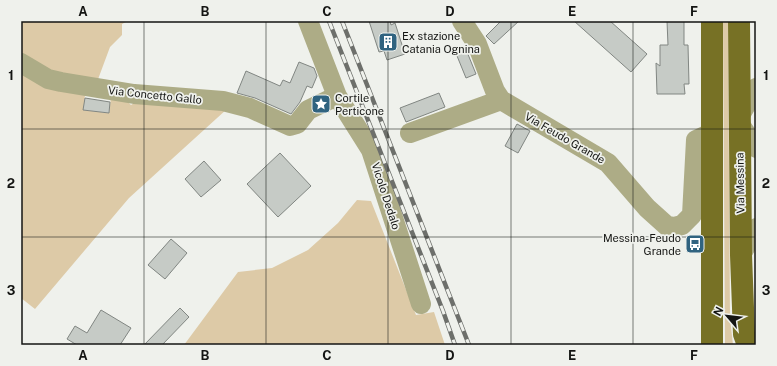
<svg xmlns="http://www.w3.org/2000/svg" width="777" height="366" font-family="'Public Sans',sans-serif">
<rect width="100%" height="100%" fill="#eff1ec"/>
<path fill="#ddcaa7" d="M 21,21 L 128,21 L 122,24 L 122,35 L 110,47 L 97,82 L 62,78 L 21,57 Z
M 723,21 L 728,21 L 730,318 L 733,345 L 725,345 Z
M 21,70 L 85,94 L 84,110 L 109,113 L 111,97 L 124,98 L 131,105 L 139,100 L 227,109 L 129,198 L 35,309 L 21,298 Z
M 357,200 L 371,201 L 416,315 L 434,312 L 445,345 L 184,345 L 238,272 L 272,268 L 308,250 L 338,223 Z"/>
<path fill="#c6cbc6" stroke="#818682" d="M 369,21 L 390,21 L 391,25 L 395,23 L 405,54 L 387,60 L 384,51 L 379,52 Z
M 501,21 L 519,21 L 494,44 L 486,36 Z
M 574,21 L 610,21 L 647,54 L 631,72 Z
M 667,21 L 684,21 L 684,45 L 688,45 L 689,84 L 684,84 L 685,94 L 657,94 L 656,63 L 660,66 L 660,45 L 668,45 Z
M 465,47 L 476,74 L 466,78 L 455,51 Z
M 299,62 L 314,68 L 317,76 L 312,88 L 307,86 L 300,102 L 291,114 L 255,98 L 237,93 L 246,71 L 280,86 L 283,80 L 290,83 Z
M 439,93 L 445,107 L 406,122 L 400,108 Z
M 85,98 L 110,102 L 109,113 L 83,110 Z
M 517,124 L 530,131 L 518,153 L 505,146 Z
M 280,153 L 311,186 L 278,217 L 247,184 Z
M 204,161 L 221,180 L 201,197 L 185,179 Z
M 171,239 L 187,253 L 165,279 L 148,265 Z
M 180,308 L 189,317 L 162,345 L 144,345 Z
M 101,310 L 131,328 L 120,345 L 77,345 L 67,339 L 75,326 L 87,333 Z"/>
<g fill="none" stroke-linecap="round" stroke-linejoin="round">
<path stroke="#adac86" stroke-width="20" d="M 308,21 L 337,96 L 371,150 L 421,304
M 462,21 L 477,44 L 495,91 L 501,100 L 608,163 L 647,208 L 667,226 L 674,227 L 682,225 L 692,215 L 696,140 L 711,133
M 21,63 L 48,79 L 61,82 L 134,94 L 223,101 L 250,108 L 290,126 L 297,124 L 308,110 L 337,96
M 739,117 L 756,88
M 739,123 L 756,148
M 410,133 L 501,100
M 741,255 L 756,228"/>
<path stroke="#777125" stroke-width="22" d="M 739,21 L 741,255 L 744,334 L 748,345
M 712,345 L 712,21"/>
<defs>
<path id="rail" d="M 329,21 L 443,311 L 455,345
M 342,21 L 469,345"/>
</defs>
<use href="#rail" stroke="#6d6f6b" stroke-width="4.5"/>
<use href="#rail" stroke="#eff1ec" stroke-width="3" stroke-dasharray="9" stroke-linecap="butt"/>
</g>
<path fill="none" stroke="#141513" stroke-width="1" stroke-opacity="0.55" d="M 144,21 L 144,345M 266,21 L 266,345M 388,21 L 388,345M 511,21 L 511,345M 633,21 L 633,345M 21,129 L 756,129M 21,237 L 756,237"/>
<defs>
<symbol id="building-square" viewBox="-11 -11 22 22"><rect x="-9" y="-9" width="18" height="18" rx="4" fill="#306380" stroke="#eff1ec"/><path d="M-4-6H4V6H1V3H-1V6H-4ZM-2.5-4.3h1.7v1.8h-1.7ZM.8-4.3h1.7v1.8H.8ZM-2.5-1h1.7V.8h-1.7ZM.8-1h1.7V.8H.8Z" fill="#fff"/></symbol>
<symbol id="sight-square" viewBox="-11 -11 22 22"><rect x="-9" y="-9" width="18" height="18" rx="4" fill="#306380" stroke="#eff1ec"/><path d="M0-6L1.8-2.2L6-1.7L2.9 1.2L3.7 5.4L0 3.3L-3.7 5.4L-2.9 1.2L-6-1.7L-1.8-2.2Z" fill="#fff"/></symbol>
<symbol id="bus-square" viewBox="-11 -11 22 22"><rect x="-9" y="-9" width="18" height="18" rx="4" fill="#306380" stroke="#eff1ec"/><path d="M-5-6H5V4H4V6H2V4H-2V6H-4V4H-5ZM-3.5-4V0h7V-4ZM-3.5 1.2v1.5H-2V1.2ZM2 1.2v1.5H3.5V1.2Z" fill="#fff"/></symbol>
</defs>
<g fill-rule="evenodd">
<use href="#building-square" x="377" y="31" width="22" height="22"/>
<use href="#sight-square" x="310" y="93" width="22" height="22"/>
<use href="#bus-square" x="684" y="233" width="22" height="22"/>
</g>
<g text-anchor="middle" stroke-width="3.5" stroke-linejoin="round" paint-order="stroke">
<g font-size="11" fill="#141513" stroke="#eff1ec" text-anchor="start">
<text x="402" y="40">Ex stazione<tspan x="402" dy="13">Catania Ognina</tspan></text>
<text x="335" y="102">Cortile<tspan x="335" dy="13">Perticone</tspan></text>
<text x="681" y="242" text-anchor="end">Messina-Feudo<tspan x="681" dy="13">Grande</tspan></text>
</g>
<g font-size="11" fill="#141513" stroke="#eff1ec">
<text transform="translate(155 95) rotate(6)" y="4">Via Concetto Gallo</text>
<text transform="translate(565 138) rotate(30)" y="4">Via Feudo Grande</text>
<text transform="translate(740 183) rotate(-91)" y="4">Via Messina</text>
<text transform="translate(386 196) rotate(72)" y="4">Vicolo Dedalo</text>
</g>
</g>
<rect width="777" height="366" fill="none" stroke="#eff1ec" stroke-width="44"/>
<g transform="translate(727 316) rotate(298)" stroke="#eff1ec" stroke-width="3" paint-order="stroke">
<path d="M0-3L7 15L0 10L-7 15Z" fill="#141513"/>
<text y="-6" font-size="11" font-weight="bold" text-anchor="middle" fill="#141513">N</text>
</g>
<rect x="22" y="22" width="733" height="322" fill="none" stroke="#141513" stroke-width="1.5"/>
<g font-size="13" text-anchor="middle" font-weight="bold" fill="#141513">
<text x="83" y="16">A</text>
<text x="205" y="16">B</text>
<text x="327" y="16">C</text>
<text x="450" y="16">D</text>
<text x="572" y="16">E</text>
<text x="694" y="16">F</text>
<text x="11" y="80">1</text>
<text x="766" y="80">1</text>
<text x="11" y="188">2</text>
<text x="766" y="188">2</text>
<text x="11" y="295">3</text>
<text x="766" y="295">3</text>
<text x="83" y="360">A</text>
<text x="205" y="360">B</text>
<text x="327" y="360">C</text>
<text x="450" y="360">D</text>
<text x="572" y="360">E</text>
<text x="694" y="360">F</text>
</g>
</svg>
